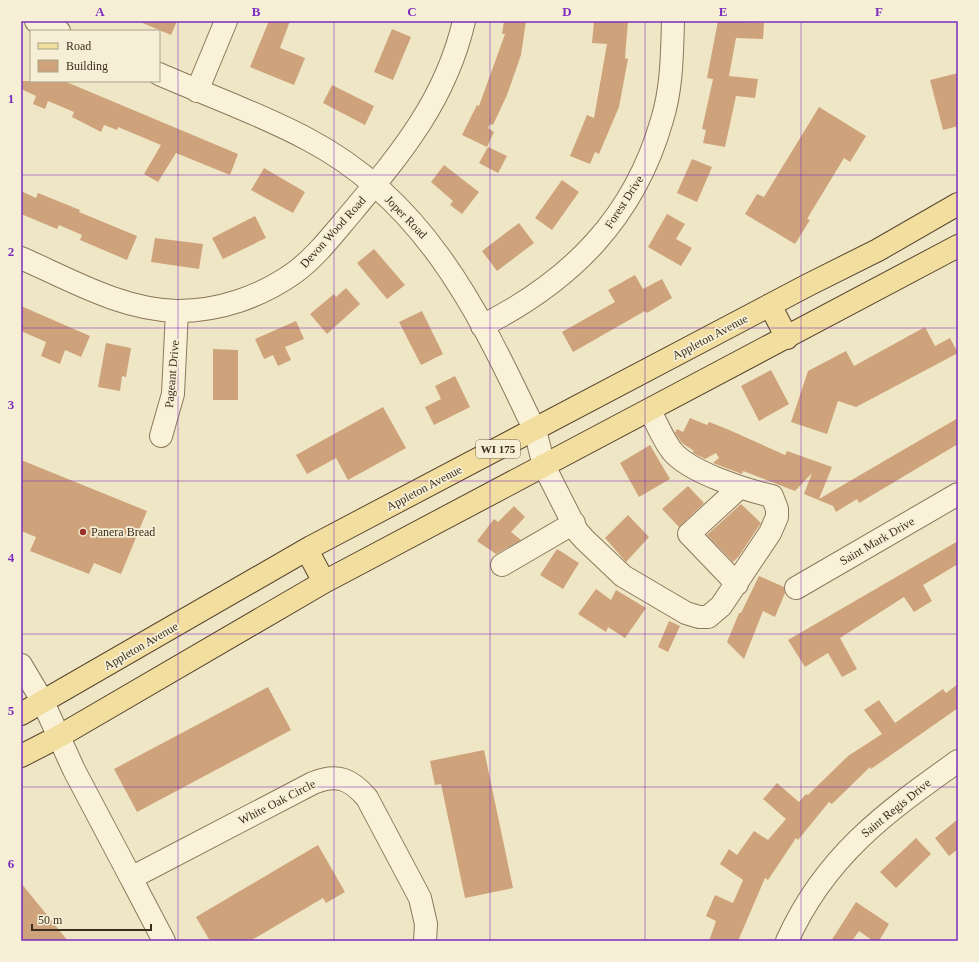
<svg xmlns="http://www.w3.org/2000/svg" width="979" height="962" font-family="'Times New Roman',serif">
<rect width="100%" height="100%" fill="#efe6c6"/>
<path fill="#cea37b" d="M 138,21 L 177,21 L 171,35 Z
M 269,21 L 290,21 L 280,48 L 305,58 L 294,85 L 250,67 Z
M 504,21 L 526,21 L 521,55 L 507,95 L 493,125 L 490,124 L 488,128 L 494,132 L 487,147 L 462,135 L 477,105 L 479,106 L 505,34 L 502,34 Z
M 594,21 L 628,21 L 625,58 L 628,59 L 619,107 L 599,154 L 595,152 L 590,164 L 570,156 L 587,115 L 594,118 L 607,44 L 592,43 Z
M 718,21 L 764,23 L 763,39 L 736,38 L 729,76 L 758,79 L 755,98 L 736,96 L 725,147 L 703,143 L 706,130 L 702,129 L 713,79 L 707,78 Z
M 392,29 L 411,37 L 393,80 L 374,72 Z
M 958,73 L 958,126 L 943,130 L 930,80 Z
M 21,81 L 64,81 L 238,154 L 230,175 L 176,153 L 158,182 L 144,174 L 161,145 L 118,127 L 117,130 L 104,125 L 101,132 L 72,117 L 74,112 L 48,101 L 45,109 L 33,104 L 36,96 L 21,89 Z
M 332,85 L 374,106 L 365,125 L 323,103 Z
M 819,107 L 866,136 L 850,162 L 844,158 L 807,219 L 810,220 L 795,244 L 745,214 L 757,194 L 764,197 Z
M 488,147 L 507,156 L 498,173 L 479,163 Z
M 692,159 L 712,167 L 697,202 L 677,193 Z
M 444,165 L 479,192 L 462,214 L 450,205 L 453,201 L 431,182 Z
M 264,168 L 305,192 L 293,213 L 251,190 Z
M 562,180 L 579,192 L 552,230 L 535,218 Z
M 21,191 L 36,198 L 38,193 L 80,210 L 79,212 L 137,236 L 127,260 L 80,240 L 82,235 L 59,225 L 57,229 L 21,214 Z
M 667,214 L 685,224 L 676,239 L 692,248 L 681,266 L 648,247 Z
M 255,216 L 266,238 L 223,259 L 212,238 Z
M 519,223 L 534,243 L 497,271 L 482,251 Z
M 155,238 L 203,244 L 199,269 L 151,262 Z
M 374,249 L 405,285 L 387,299 L 357,263 Z
M 635,275 L 643,289 L 662,279 L 672,298 L 647,313 L 645,311 L 573,352 L 562,332 L 615,302 L 608,290 Z
M 346,288 L 360,304 L 327,334 L 310,314 L 334,294 L 336,297 Z
M 21,306 L 90,336 L 81,357 L 65,350 L 60,364 L 41,356 L 46,342 L 21,331 Z
M 422,311 L 443,354 L 421,365 L 399,322 Z
M 296,321 L 304,339 L 285,347 L 291,360 L 278,366 L 273,355 L 264,359 L 255,339 Z
M 925,327 L 935,346 L 950,338 L 958,353 L 856,407 L 838,401 L 827,434 L 791,422 L 808,371 L 846,351 L 854,366 Z
M 106,343 L 131,348 L 126,377 L 122,376 L 120,391 L 98,387 Z
M 213,349 L 238,350 L 238,400 L 213,400 Z
M 771,370 L 789,404 L 759,421 L 741,386 Z
M 455,376 L 470,407 L 434,425 L 425,407 L 441,399 L 435,386 Z
M 383,407 L 406,448 L 348,480 L 336,458 L 307,474 L 296,455 Z
M 690,418 L 707,425 L 709,422 L 727,429 L 785,455 L 787,451 L 832,467 L 819,499 L 958,418 L 958,444 L 859,503 L 857,499 L 836,512 L 833,506 L 804,494 L 812,473 L 795,491 L 743,471 L 742,474 L 713,463 L 719,458 L 716,453 L 705,459 L 697,455 L 692,452 L 694,451 L 682,443 L 675,433 L 677,429 L 683,432 Z
M 650,445 L 670,479 L 639,497 L 620,463 Z
M 21,460 L 147,511 L 121,574 L 94,563 L 89,574 L 30,551 L 36,537 L 21,531 Z
M 688,486 L 704,503 L 679,527 L 662,509 Z
M 741,504 L 761,523 L 739,556 L 733,562 L 707,535 Z
M 514,506 L 525,517 L 511,532 L 521,540 L 496,554 L 477,541 L 494,519 L 498,522 Z
M 628,515 L 649,537 L 626,562 L 605,538 Z
M 958,541 L 958,564 L 923,585 L 932,601 L 914,612 L 904,597 L 840,638 L 857,669 L 842,677 L 828,653 L 805,667 L 788,640 Z
M 557,549 L 579,563 L 563,589 L 540,575 Z
M 759,576 L 784,587 L 785,593 L 775,617 L 763,611 L 744,659 L 727,642 L 739,613 L 741,613 Z
M 596,589 L 611,600 L 616,590 L 646,608 L 625,638 L 608,627 L 606,632 L 578,614 Z
M 669,621 L 680,626 L 668,652 L 658,647 Z
M 958,684 L 958,708 L 871,769 L 870,767 L 832,804 L 829,802 L 798,840 L 796,838 L 768,880 L 765,878 L 738,941 L 709,941 L 716,921 L 706,916 L 715,895 L 733,903 L 743,880 L 720,864 L 729,849 L 737,855 L 754,831 L 768,840 L 786,819 L 763,799 L 777,783 L 799,802 L 806,794 L 808,795 L 848,756 L 882,734 L 864,710 L 879,700 L 895,723 L 943,689 L 946,693 Z
M 268,687 L 291,730 L 137,812 L 114,769 Z
M 484,750 L 513,888 L 465,898 L 441,784 L 435,785 L 430,761 Z
M 958,819 L 958,849 L 949,856 L 935,838 Z
M 916,838 L 931,854 L 896,888 L 880,872 Z
M 318,845 L 345,892 L 326,903 L 323,898 L 250,941 L 210,941 L 196,917 Z
M 21,883 L 68,941 L 21,941 Z
M 856,902 L 889,924 L 879,941 L 873,941 L 859,931 L 852,941 L 831,941 Z"/>
<g fill="none" stroke-linecap="round" stroke-linejoin="round">
<defs>
<path id="minor" d="M 36,21 L 59,31
M 159,74 C 209,96 261,114 309,140 C 421,199 475,304 527,414 L 535,430 L 544,466 L 577,531 L 584,539 L 623,576 L 686,613 L 699,617 L 708,617 L 721,606 L 770,533 L 777,517 L 777,509 L 772,496 C 745,490 689,472 672,451 C 663,439 656,423 650,410
M 197,91 L 226,21
M 21,258 C 71,280 122,310 178,311 C 219,311 260,297 294,273 C 316,257 334,233 352,212 C 402,152 446,99 464,21
M 482,326 C 571,281 634,218 662,120 C 672,88 672,54 673,21
M 161,436 L 173,394 L 177,311
M 502,565 L 574,523
M 737,584 L 689,534 L 740,487
M 796,588 L 958,494
M 21,665 L 43,702 L 74,770 L 131,878
M 164,941 L 131,878 L 313,783 C 337,773 351,779 367,798 L 420,898 L 426,924 L 425,941
M 787,941 C 825,856 885,813 958,761"/>
<path id="major" d="M 770,305 L 787,338
M 307,550 L 324,582
M 21,714 L 311,547 L 808,285 L 878,250 L 958,204
M 21,756 L 58,737 L 324,582 L 958,246"/>
</defs>
<use href="#minor" stroke="#8b785b" stroke-width="24"/>
<use href="#major" stroke="#58452f" stroke-width="24"/>
<use href="#minor" stroke="#f9f2d9" stroke-width="22"/>
<use href="#major" stroke="#f2de9e" stroke-width="22"/>
</g>
<path fill="none" stroke="#7b2cbf" stroke-width="1" stroke-opacity="0.55" d="M 178,21 L 178,941M 334,21 L 334,941M 490,21 L 490,941M 645,21 L 645,941M 801,21 L 801,941M 21,175 L 958,175M 21,328 L 958,328M 21,481 L 958,481M 21,634 L 958,634M 21,787 L 958,787"/>
<circle fill="#9b312a" stroke="#f6efd5" stroke-width="1.5" cx="83" cy="532" r="4"/>
<g text-anchor="middle" stroke-width="3.5" stroke-linejoin="round" paint-order="stroke">
<rect fill="#f6efd5" stroke="#736856" stroke-width="1" x="476" y="440" width="44" height="18" rx="3"/>
<g font-size="11" font-weight="bold" fill="#3b2e1f">
<text x="498" y="453">WI 175</text>
</g>
<g font-size="12" fill="#3b2e1f" stroke="#f6efd5">
<text transform="translate(624 202) rotate(-57)" y="4">Forest Drive</text>
<text transform="translate(406 217) rotate(46)" y="4">Joper Road</text>
<text transform="translate(333 232) rotate(-48)" y="4">Devon Wood Road</text>
<text transform="translate(710 337) rotate(-28)" y="4">Appleton Avenue</text>
<text transform="translate(172 374) rotate(-85)" y="4">Pageant Drive</text>
<text transform="translate(424 488) rotate(-28)" y="4">Appleton Avenue</text>
<text transform="translate(877 541) rotate(-30)" y="4">Saint Mark Drive</text>
<text transform="translate(141 646) rotate(-30)" y="4">Appleton Avenue</text>
<text transform="translate(277 802) rotate(-27)" y="4">White Oak Circle</text>
<text transform="translate(896 808) rotate(-39)" y="4">Saint Regis Drive</text>
</g>
<g font-size="12" fill="#3b2e1f" stroke="#f6efd5" text-anchor="start">
<text x="91" y="536">Panera Bread</text>
</g>
</g>
<rect width="979" height="962" fill="none" stroke="#f6efd5" stroke-width="44"/>
<rect x="30" y="30" width="130" height="52" fill="#f6efd5" stroke="#aba28c"/>
<rect x="38" y="43" width="20" height="6" fill="#f2de9e" stroke="#aba28c"/>
<text x="66" y="50" font-size="12" fill="#3b2e1f">Road</text>
<rect x="38" y="60" width="20" height="12" fill="#cea37b" stroke="#aba28c"/>
<text x="66" y="70" font-size="12" fill="#3b2e1f">Building</text>
<path d="M32 924v6h119v-6" fill="none" stroke="#3b2e1f" stroke-width="2"/>
<text x="38" y="924" font-size="12" fill="#3b2e1f" stroke="#f6efd5" stroke-width="3" paint-order="stroke">50 m</text>
<rect x="22" y="22" width="935" height="918" fill="none" stroke="#7b2cbf" stroke-width="1.5"/>
<g font-size="13" text-anchor="middle" font-weight="bold" fill="#7b2cbf">
<text x="100" y="16">A</text>
<text x="256" y="16">B</text>
<text x="412" y="16">C</text>
<text x="567" y="16">D</text>
<text x="723" y="16">E</text>
<text x="879" y="16">F</text>
<text x="11" y="103">1</text>
<text x="11" y="256">2</text>
<text x="11" y="409">3</text>
<text x="11" y="562">4</text>
<text x="11" y="715">5</text>
<text x="11" y="868">6</text>
</g>
</svg>
